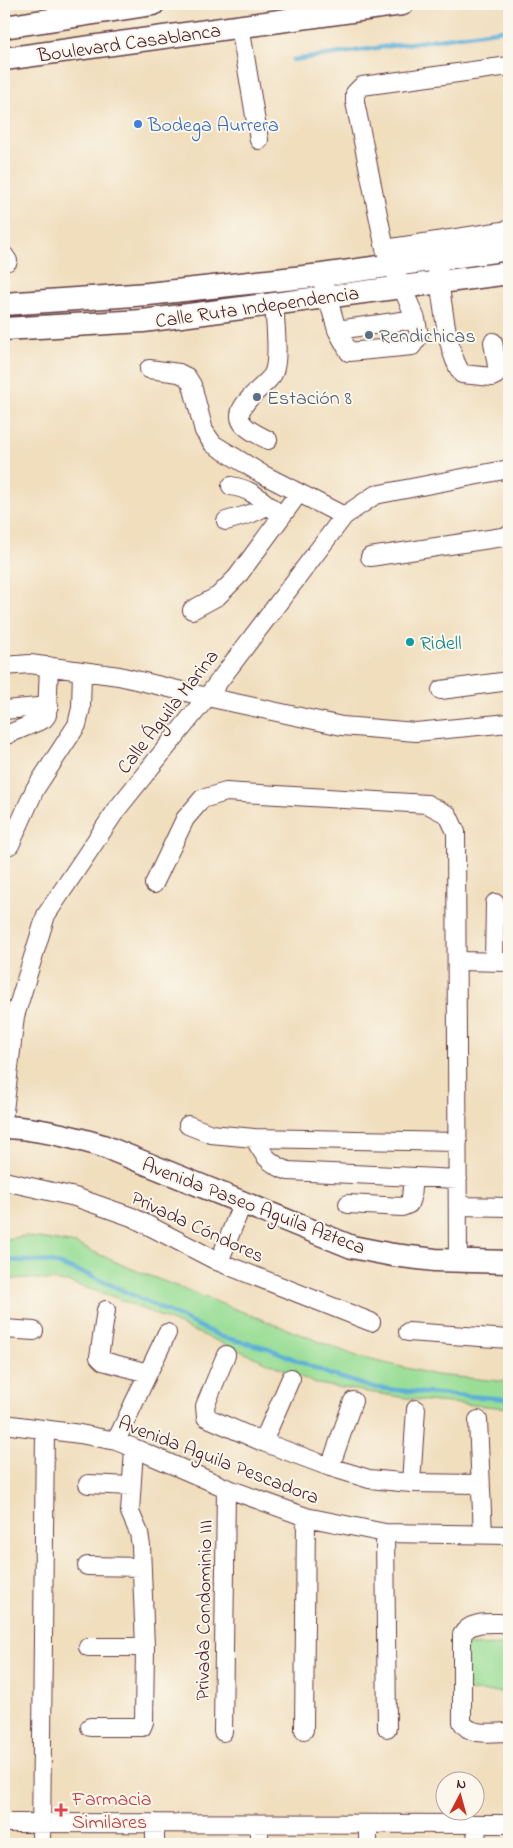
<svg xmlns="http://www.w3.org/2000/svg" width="513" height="1848" font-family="'Indie Flower',sans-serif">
<rect width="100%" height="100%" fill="#fbf7ec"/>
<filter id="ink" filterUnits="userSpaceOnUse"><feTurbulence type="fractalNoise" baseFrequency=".02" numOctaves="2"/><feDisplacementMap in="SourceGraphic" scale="10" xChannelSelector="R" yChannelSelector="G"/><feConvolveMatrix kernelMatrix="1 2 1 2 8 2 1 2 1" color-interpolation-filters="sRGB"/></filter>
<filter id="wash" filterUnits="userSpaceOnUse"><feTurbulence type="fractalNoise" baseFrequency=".0096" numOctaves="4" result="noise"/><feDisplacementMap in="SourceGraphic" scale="20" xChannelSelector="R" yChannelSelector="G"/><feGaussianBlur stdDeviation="1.12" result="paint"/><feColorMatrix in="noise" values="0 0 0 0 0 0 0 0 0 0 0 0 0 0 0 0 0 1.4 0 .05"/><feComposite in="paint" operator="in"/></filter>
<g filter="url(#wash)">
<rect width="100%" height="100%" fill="#f0debd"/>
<path fill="#9ade96" stroke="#727e60" d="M 26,1236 L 76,1244 L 127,1267 L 359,1357 L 436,1375 L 509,1382 L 509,1408 L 426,1401 L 317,1384 L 117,1298 L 68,1282 L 26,1278 L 4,1280 L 4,1239 Z
M 509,1645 L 509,1692 L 461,1691 L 462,1646 Z"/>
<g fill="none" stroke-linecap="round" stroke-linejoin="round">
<path stroke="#5aaed6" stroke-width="4.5" d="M 293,60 L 509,29
M 4,1260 L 51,1262 L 92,1276 L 222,1337 L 268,1348 L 329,1374 L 370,1387 L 424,1393 L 509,1399"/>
</g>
</g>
<g filter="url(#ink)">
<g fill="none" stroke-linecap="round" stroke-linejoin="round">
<defs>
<path id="minor" d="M 240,26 L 259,140
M 385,249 L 509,230
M 4,255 L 8,261 L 4,261
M 437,269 C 443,298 445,350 462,374 L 492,377 L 496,375 L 498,372 L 493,342
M 324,285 L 337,330 L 349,352 L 412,346 L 419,336 L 416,319 L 385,249 L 355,102 L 355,93 L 362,86 L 509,66
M 337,330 L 416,319
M 149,369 L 179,373 L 187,377 L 192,385 L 204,431 L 213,444 L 262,474 L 344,516
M 268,440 C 261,436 251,432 245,426 C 226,409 266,387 273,374 C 280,360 275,321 274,304
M 231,486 C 256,490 262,502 282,516
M 226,521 L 250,514 L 267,506
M 370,557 L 509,536
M 192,610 L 218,596 L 237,577 L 298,494
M 4,666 L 30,664 L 119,676 L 207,697 L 342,726 L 416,732 L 509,723
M 441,690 L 509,681
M 4,710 L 49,706
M 4,736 L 44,719 L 47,715 L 49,666
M 10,845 L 35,789 L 77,725 L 81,708 L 82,671
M 154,884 L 185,819 L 202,799 L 226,792 L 427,804 L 448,815 L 456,832 L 458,1261
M 458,961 L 509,962
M 494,961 L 495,903
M 4,1111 L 15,1016 L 46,915 L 117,809 L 207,697 L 344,516 L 375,495 L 509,469
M 188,1125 L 211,1134 L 254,1138 L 458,1142
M 254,1138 C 264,1156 268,1163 288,1171 L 458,1179
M 4,1181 L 75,1197 L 132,1217 L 219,1262 L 371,1322
M 348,1204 L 402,1207 L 409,1204 L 411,1198 L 413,1177
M 458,1206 L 509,1207
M 219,1262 L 242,1204
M 106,1310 L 99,1357 L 103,1361 L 148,1373
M 4,1329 L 34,1331
M 408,1332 L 509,1339
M 226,1355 L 205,1406 L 206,1417 L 263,1442 L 330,1467 L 369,1479 L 411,1483 L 480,1484
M 478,1420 L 483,1535
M 4,1424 L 80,1434 L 116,1441 L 134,1448 L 226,1488 L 306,1517 L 385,1533 L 509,1535
M 116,1441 L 167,1333
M 263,1442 L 291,1378
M 330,1467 L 353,1401
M 411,1483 L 416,1409
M 88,1484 L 131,1486
M 385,1533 L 387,1728
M 87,1566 L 142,1567
M 509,1623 C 493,1624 471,1619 462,1635 L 462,1722 C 470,1737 494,1732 509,1732
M 88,1647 L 145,1647
M 90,1727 L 142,1727 L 144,1722 L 145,1647 L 141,1546 L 139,1533 L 130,1512 L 134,1448
M 304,1730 L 306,1517
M 223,1732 L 226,1488
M 4,1823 L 509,1824
M 41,1844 L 45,1429
M 155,1844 L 155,1823
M 259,1844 L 259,1824
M 368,1844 L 368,1824
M 476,1844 L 477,1824"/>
<path id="major" d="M 4,27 L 153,4
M 4,59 L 402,4
M 4,304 L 148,294 L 322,275 L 509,249
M 4,329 L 143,321 L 509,273
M 4,1127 C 38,1128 70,1136 103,1146 L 352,1247 L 393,1255 L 435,1260 L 509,1262"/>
</defs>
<use href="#minor" stroke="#633c41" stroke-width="20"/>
<use href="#major" stroke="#633c41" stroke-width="25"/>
<use href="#minor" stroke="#fff" stroke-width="18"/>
<use href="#major" stroke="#fff" stroke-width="22"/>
</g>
</g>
<circle fill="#3f7fe0" stroke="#fbf7ec" stroke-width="2" cx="138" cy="124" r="5"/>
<g fill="#5c6f8a" stroke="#fbf7ec" stroke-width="2">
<circle cx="369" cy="335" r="5"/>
<circle cx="257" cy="397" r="5"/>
</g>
<circle fill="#0f9aa8" stroke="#fbf7ec" stroke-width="2" cx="410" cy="642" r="5"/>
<path fill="#e0444e" stroke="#fbf7ec" stroke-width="2" d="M58.5 1802.5h5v5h5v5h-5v5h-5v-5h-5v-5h5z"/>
<g text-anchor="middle" stroke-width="4" stroke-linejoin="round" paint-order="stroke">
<g font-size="20" fill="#4a1f2b" stroke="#fbf7ec">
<text transform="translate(129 42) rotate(-8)" y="7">Boulevard Casablanca</text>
<text transform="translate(257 306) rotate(-8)" y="7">Calle Ruta Independencia</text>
<text transform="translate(167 711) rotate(-52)" y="7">Calle Águila Marina</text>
<text transform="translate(254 1205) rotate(21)" y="7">Avenida Paseo Aguila Azteca</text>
<text transform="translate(198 1226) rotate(25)" y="7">Privada Cóndores</text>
<text transform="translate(219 1459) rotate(21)" y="7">Avenida Aguila Pescadora</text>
<text transform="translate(203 1610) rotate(-89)" y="7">Privada Condominio III</text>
</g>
<g font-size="20" fill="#366cbe" stroke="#fbf7ec" text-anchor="start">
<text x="148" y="131">Bodega Aurrera</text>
</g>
<g font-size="20" fill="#4e5e75" stroke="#fbf7ec" text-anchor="start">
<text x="379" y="342">Rendichicas</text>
<text x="267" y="404">Estación 8</text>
</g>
<g font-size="20" fill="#0d838f" stroke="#fbf7ec" text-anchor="start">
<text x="420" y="649">Ridell</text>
</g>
<g font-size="20" fill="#be3a42" stroke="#fbf7ec" text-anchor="start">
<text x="72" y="1805">Farmacia<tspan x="72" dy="23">Similares</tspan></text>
</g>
</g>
<rect width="513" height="1848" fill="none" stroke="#fbf7ec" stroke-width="20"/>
<g transform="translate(460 1796) rotate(6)"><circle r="24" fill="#fbf7ec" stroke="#b4a19f"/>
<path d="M0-4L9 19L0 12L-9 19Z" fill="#c8321e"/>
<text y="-8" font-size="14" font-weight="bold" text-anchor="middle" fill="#4a1f2b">N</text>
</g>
</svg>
